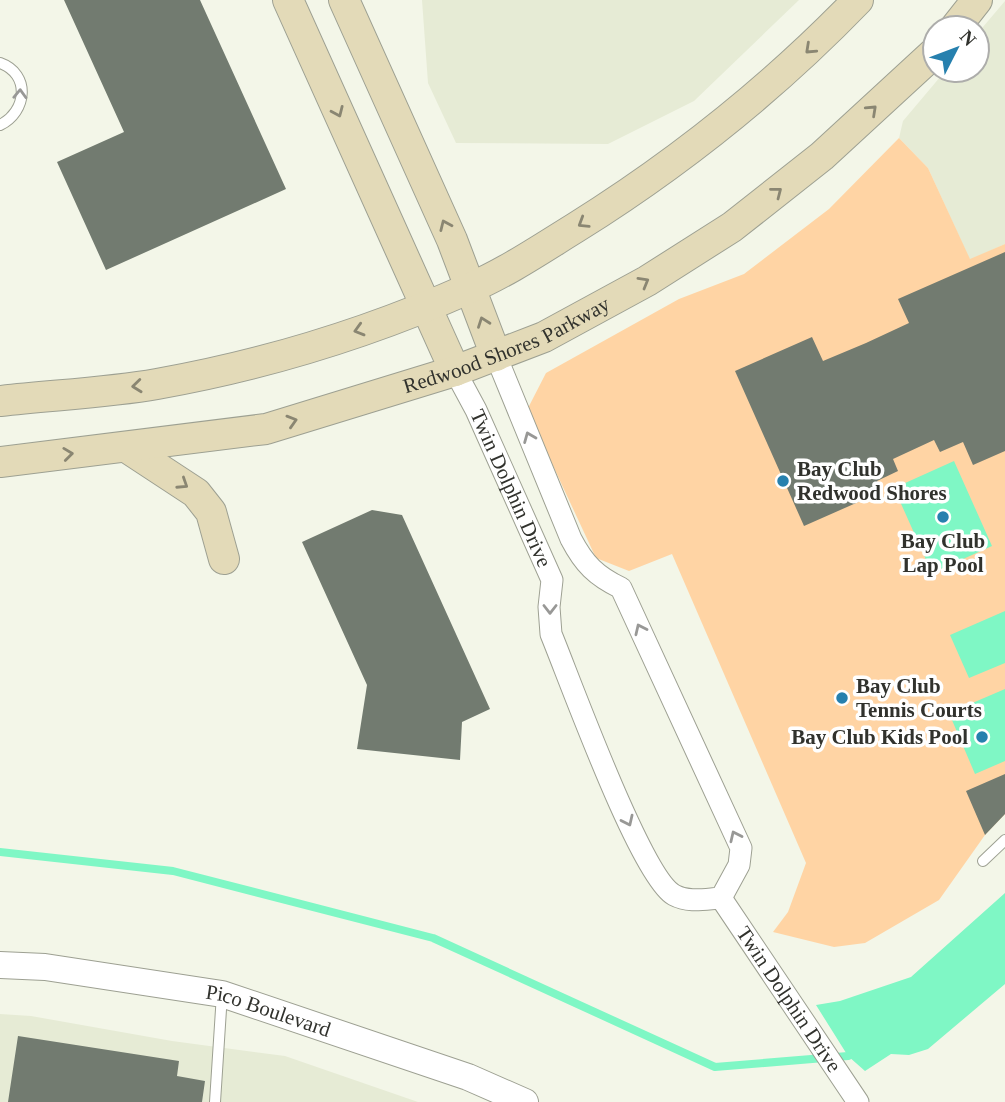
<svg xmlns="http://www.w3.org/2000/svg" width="1005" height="1102" font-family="'Times New Roman',serif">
<rect width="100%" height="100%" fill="#f3f6e8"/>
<path fill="#e6ebd5" d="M 422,0 L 799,0 L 694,101 L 608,144 L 456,143 L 428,83 Z
M 1005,1 L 1005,244 L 970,260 L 928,168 L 899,138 L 903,121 L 946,70 L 977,70 L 977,34 Z
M 0,1014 L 31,1016 L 172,1041 L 285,1056 L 418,1102 L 0,1102 Z"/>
<path fill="#ffd4a4" d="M 899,138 L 928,168 L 970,259 L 1005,244 L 1005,814 L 985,835 L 939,900 L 865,943 L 834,947 L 773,932 L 788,912 L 806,863 L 672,554 L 629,571 L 596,558 L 527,410 L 546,373 L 679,299 L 744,274 L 829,209 Z"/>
<path fill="#7ff7c5" d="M 954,461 L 992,546 L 932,573 L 894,488 Z
M 1005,611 L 1005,663 L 969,678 L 950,635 Z
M 1005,689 L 1005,761 L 975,774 L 949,713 Z
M 1005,893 L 1005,984 L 928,1049 L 909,1055 L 891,1054 L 865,1071 L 848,1056 L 816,1005 L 840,1001 L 911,977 Z"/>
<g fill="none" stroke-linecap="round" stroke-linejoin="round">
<path stroke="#7ff7c5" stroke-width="8" d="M 0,852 L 173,871 L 433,938 L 715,1067 L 848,1056"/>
</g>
<path fill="#727b70" d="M 64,0 L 200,0 L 286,189 L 106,270 L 57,162 L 124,132 Z
M 1005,252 L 1005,451 L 973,465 L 963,442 L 940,452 L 934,440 L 893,459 L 898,471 L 877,481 L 881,492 L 804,526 L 735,371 L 812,337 L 823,361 L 866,343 L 909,323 L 898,299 Z
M 372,510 L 402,515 L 490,709 L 462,722 L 460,760 L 357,749 L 367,685 L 302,542 Z
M 1005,774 L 1005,814 L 985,835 L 966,791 Z
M 18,1036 L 179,1061 L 177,1076 L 205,1081 L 202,1102 L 8,1102 Z"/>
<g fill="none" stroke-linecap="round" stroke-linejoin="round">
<defs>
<path id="service" d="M 0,63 C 31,74 27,112 0,125
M 983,861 L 1005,840
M 215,1102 L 222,994"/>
<g id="minor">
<path id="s1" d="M 455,371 L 476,410 L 552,580 L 549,607 L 551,634 C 570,680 641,877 674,895 C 689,903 705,899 721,898 L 739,865 L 741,848 L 621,588 C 596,576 584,564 571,539 L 496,356"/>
<path id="s2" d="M 721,898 L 858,1102"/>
</g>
<g id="tertiary">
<path id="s3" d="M 0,965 L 45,967 L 222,994 L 468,1077 L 525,1102"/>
</g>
<g id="secondary">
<path d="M 288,0 L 455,371"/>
<path d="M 344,0 L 452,240 L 496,356"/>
<path d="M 955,28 L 977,0"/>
<path d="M 0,401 C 52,395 106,393 157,384 C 264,365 371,332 470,288 C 507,272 541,249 575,228 C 679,163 773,88 858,0"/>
<path d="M 126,447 L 196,493 L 211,512 L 224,559"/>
<path id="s4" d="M 0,462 L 266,429 L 455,371 L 544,337 L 647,281 L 732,227 L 822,156 L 935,52"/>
</g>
</defs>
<use href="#service" stroke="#9da092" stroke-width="12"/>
<use href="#minor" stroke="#9da092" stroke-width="23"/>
<use href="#tertiary" stroke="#9da092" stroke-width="28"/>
<use href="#secondary" stroke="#9da092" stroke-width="32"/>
<use href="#service" stroke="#fff" stroke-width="10"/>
<use href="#minor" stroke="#fff" stroke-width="21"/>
<use href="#tertiary" stroke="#fff" stroke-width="26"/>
<use href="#secondary" stroke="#e3dab8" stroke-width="30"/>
</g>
<defs><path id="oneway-chevron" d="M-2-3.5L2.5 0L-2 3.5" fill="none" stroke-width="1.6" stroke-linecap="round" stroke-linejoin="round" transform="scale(1.75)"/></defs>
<g stroke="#8a8672">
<use href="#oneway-chevron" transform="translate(810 49) rotate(137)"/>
<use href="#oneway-chevron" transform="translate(872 110) rotate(-43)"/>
<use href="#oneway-chevron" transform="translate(338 112) rotate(66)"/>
<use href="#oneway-chevron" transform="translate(777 192) rotate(-38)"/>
<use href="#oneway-chevron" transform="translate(583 223) rotate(148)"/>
<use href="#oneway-chevron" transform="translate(445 225) rotate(-114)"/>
<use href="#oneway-chevron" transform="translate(644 282) rotate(-30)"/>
<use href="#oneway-chevron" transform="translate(483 322) rotate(-110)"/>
<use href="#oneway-chevron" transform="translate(359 330) rotate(164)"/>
<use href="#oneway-chevron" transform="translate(137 386) rotate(174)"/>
<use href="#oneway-chevron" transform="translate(292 421) rotate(-17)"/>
<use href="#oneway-chevron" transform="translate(68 454) rotate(-7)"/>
<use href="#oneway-chevron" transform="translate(183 484) rotate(33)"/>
</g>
<g stroke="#989896">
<use href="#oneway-chevron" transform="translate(20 94) rotate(-88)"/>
<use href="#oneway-chevron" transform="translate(529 437) rotate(-112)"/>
<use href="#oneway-chevron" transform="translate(550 609) rotate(90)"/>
<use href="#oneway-chevron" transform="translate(640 629) rotate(-115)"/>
<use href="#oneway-chevron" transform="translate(628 821) rotate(65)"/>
<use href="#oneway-chevron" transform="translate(735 836) rotate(-115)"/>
</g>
<g fill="#2680ae" stroke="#fff" stroke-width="2.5">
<circle cx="783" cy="481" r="7"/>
<circle cx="943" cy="517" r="7"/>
<circle cx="842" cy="698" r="7"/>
<circle cx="982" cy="737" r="7"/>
</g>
<g text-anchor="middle" stroke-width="7" stroke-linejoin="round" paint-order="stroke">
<g font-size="21" fill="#31322d" stroke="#fff">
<text dy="7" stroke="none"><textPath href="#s4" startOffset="523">Redwood Shores Parkway</textPath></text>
<text dy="7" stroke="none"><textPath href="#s1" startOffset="130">Twin Dolphin Drive</textPath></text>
<text dy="7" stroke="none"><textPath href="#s2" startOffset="122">Twin Dolphin Drive</textPath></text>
<text dy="7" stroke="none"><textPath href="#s3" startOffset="273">Pico Boulevard</textPath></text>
</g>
<g font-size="21" font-weight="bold" fill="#31322d" stroke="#fff" text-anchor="start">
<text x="797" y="476">Bay Club<tspan x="797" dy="24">Redwood Shores</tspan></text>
<text x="943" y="548" text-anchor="middle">Bay Club<tspan x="943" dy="24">Lap Pool</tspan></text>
<text x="856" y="693">Bay Club<tspan x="856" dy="24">Tennis Courts</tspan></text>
<text x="968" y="744" text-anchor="end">Bay Club Kids Pool</text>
</g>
</g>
<g transform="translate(956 49) rotate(48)"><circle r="33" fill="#ffffff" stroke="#adadab" stroke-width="2"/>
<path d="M0-5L12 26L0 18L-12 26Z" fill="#2680ae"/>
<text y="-10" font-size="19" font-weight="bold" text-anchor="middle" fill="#31322d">N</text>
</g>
</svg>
